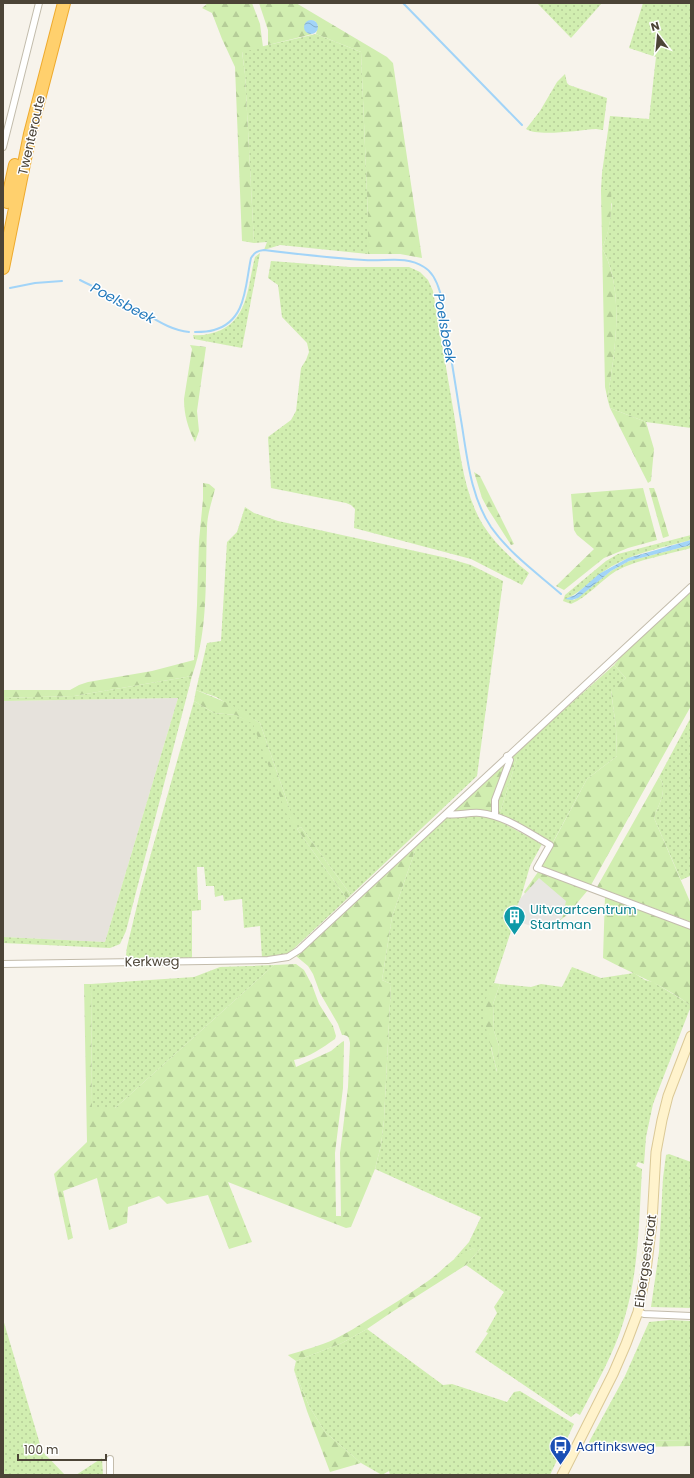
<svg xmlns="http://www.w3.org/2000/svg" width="694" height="1478" font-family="Poppins,sans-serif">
<defs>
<pattern id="grass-dots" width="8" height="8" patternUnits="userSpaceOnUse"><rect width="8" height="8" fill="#d1eeb0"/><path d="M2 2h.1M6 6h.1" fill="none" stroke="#b5cd98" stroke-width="1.8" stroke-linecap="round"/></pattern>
<pattern id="forest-firs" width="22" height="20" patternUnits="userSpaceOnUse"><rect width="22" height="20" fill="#d1eeb0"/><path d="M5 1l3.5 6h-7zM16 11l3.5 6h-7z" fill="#b5cd98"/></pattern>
<pattern id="water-waves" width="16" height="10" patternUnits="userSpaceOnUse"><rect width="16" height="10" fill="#a2d4f8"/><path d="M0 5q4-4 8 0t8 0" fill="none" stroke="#86aeca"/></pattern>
</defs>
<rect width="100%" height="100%" fill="#f7f3eb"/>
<path fill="#e6e2dc" d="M 178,698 L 105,942 L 3,937 L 3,701 Z"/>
<path fill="url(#grass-dots)" d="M 537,3 L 602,3 L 571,38 Z
M 643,3 L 691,3 L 691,428 L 646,422 L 610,408 L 608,401 C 609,381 614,362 615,342 C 618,313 617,274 602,248 C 609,234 610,219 612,204 L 601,190 L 602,173 L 610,116 L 649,119 L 656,57 L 629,48 Z
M 316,34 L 361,52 L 368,217 L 368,254 L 280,245 L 264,250 L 267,242 L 254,243 L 245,74 L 242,51 Z
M 565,74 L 567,83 L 569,85 L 607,98 L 603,130 L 596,129 C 580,130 538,137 526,129 L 540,111 L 557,82 Z
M 260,253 L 242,348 L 194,339 L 193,335 C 202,336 212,334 221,330 C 249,317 248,283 255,257 Z
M 271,261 L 350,267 L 409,267 L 420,272 L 428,280 L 433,291 C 440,332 447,373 454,414 C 460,451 463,492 483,525 C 495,544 512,559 529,573 L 522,585 L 471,559 L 354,528 L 355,509 L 351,505 L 346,503 L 271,488 L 268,437 L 291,420 L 296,411 L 301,368 L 306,360 L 309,352 L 307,343 L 282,317 L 278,285 L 268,278 Z
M 245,507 L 254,513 L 278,521 L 447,558 L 471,565 L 503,581 L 477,776 L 351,895 L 301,827 L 297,829 L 347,899 L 286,956 L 262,958 L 260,926 L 244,928 L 242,899 L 224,901 L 223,895 L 215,897 L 214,886 L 206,886 L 204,867 L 197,867 L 198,900 L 201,900 L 201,910 L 192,911 L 192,958 L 130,958 L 126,955 L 127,947 L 141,889 L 194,701 L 214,713 L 236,715 L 253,723 L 290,810 L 260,723 L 216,697 L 196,690 L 207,643 L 221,641 L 227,542 L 237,532 Z
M 691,535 L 691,540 C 665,547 636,552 612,566 C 596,575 584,590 568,598 L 574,600 L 577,598 L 611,571 L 629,561 L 691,545 L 691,548 C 666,555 639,559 616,571 C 600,581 588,597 571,604 L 563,601 L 565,595 L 606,561 L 618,554 Z
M 614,665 L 626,678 L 611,691 L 616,728 L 617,756 L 587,779 L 552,844 L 499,816 L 517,758 L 510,758 Z
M 192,676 L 126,931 L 120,944 L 110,948 L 3,943 L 3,937 L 105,942 L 178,698 L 3,701 L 3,698 L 74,696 Z
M 691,717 L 691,876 L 690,876 L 681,880 L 654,818 C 658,805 669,789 659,777 Z
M 479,815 L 492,817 L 542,844 L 530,866 L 513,925 L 494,983 L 491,988 L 491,1048 L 497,1072 L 499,1046 L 494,1031 L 493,1004 L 500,984 L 531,987 L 541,984 L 562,987 L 572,967 L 601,978 L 634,973 L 645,980 L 653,982 L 683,1000 L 691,1006 L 653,1104 L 646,1137 L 644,1164 L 638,1162 L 636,1166 L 642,1169 C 639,1220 639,1271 624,1320 C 614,1354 596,1384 580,1415 L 576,1413 L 571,1417 L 475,1352 L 488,1333 L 486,1332 L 497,1313 L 494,1307 L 504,1292 L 466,1265 L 481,1248 L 471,1249 L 454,1259 L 469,1242 L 481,1217 L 375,1169 L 381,1145 L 384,1120 L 391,984 L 382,980 L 392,917 L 417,845 L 446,818 Z
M 274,965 L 115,1108 L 92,1108 L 91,984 L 194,977 L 220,967 Z
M 669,1154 L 691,1162 L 691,1308 L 651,1307 L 659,1252 L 663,1178 L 666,1155 Z
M 3,1319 L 42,1451 L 65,1475 L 3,1475 Z
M 670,1320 L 691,1321 L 691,1440 L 589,1442 L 625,1376 L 649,1322 Z
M 367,1329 L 443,1385 L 452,1384 L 507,1402 L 514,1392 L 520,1391 L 574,1424 L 550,1475 L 390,1475 L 389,1471 L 382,1475 L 361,1463 L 325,1432 L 309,1406 L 294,1370 L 296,1361 L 342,1343 Z
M 102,1458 L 103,1475 L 76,1475 Z"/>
<path fill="url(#forest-firs)" d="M 208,3 L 252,3 L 260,24 L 263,47 L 242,52 L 245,74 L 254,243 L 242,241 L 235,67 L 222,39 L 212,13 L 202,8 Z
M 259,3 L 296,3 L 387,57 L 393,63 L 422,258 L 400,254 L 368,254 L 368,217 L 361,52 L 316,34 L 318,26 L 315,21 L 310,20 L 308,33 L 313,34 L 268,45 L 268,30 Z
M 601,190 L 611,190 C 612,209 611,230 602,248 C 617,275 618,312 615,342 C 614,362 609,381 608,401 L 605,387 Z
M 190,345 L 206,347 L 197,411 L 199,431 L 195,442 C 188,428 184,415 184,399 L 192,349 Z
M 610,408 L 646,422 L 654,449 L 651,481 L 648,483 Z
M 474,472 L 480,476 L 514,544 L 511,545 L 488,509 L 482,498 Z
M 203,483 L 209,484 L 215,489 C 212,501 207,515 207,528 C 205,577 209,629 192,676 L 74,696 L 3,698 L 3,690 L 70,690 L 79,685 L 88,682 L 152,671 L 194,660 L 197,605 L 199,541 L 203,499 Z
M 643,488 L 657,540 L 628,548 L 604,558 L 564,590 L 556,586 L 594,549 L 577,535 L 574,530 L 571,494 Z
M 649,488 L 654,488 L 656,493 L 669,536 L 663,538 Z
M 691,590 L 691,706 L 591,885 L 540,867 L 587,779 L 617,756 L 616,728 L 611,690 L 626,678 L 614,665 L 628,648 Z
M 196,690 L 230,704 L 260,723 L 290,810 L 300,823 L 295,826 L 286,813 L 253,724 L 236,715 L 214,713 L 194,701 Z
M 515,756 L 517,758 L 499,816 L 497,808 L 498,801 L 510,758 Z
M 504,764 L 504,768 C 499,783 489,798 492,814 L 484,810 L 452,812 Z
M 659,777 C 669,789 658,805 654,818 L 691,904 L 691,922 L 597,887 Z
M 301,827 L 351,895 L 347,899 L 297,829 Z
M 417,845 L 392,917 L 382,980 L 391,984 L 384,1120 L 381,1145 L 375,1169 L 351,1227 L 346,1228 L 228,1182 L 252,1242 L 229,1249 L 208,1195 L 167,1204 L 159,1196 L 128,1207 L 127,1223 L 109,1230 L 97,1178 L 63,1191 L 73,1238 L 68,1240 L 54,1174 L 87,1142 L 84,984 L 91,984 L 92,1108 L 115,1108 L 274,965 L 296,964 L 304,970 L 312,985 L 319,1004 L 333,1026 L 336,1036 L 335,1039 C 322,1048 310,1057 294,1060 L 296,1067 L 331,1051 L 342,1042 L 344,1041 L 344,1044 L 343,1088 L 335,1153 L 336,1216 L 341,1216 L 340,1153 L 348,1087 L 350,1043 C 349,1037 348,1035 342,1035 L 338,1024 L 320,993 L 313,974 L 308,966 L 296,956 Z
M 538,872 L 588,890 L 567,915 L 554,925 C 541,917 531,905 524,892 Z
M 605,896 L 691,928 L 691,1006 C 665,985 632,974 603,958 Z
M 494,983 L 500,984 L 493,1004 L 494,1031 L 499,1046 L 498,1074 C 495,1065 493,1055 491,1046 C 484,1024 479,1003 494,983 Z
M 475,1248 L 481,1248 L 466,1265 L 392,1312 L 367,1329 L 342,1343 L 296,1361 L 289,1356 L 288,1355 C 304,1350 320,1346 335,1339 C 347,1333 358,1326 369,1319 C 389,1307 409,1294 428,1281 C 443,1271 457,1252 475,1248 Z
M 294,1370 L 309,1406 L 325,1432 L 361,1463 L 330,1472 L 307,1411 Z
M 691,1440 L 691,1446 L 589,1448 L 589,1442 Z"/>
<path fill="#e8e6e2" d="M 539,878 L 566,901 L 562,918 L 550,926 L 539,921 L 528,925 L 512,919 L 520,899 Z"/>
<path fill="url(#water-waves)" d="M304 27a7 7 0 1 1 14 0a7 7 0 1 1-14 0Z
M 691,540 L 691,545 L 629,561 L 611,571 L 578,598 L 572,600 L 565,599 L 575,595 L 599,574 L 628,558 Z"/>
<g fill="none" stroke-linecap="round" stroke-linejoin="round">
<path stroke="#a2d4f8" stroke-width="2" d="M 403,3 L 522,125
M 80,280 C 98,289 116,297 133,307 C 151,316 168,330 189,332
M 10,288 L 35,283 L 62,281
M 195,332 C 201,332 208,332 214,330 C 247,321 245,285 251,258 C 255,252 257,251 264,250 C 297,254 331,258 364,260 C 384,262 406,255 424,267 C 433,272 437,282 440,292 C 447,333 454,374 460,414 C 467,453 469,494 491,527 C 510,554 537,573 561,594"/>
<defs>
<path id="street" d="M 3,147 L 39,3
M 446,814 C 457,816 468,812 480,813 C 504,815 529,833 550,845 L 537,868 L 691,926
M 495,816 L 495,800 L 510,760 L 507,756
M 3,964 L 268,960 L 288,957 L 299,950 L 691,587
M 638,1312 L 644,1314 L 691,1316
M 110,1459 L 110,1475"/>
<path id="secondary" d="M 562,1475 L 613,1374 L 626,1344 L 638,1312 L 646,1271 L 652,1222 L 656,1152 L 662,1120 L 668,1096 L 691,1036"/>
<path id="highway" d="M 7,202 L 15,165
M 3,268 L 30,134 L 64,3"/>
</defs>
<use href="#street" stroke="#c3bcac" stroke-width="8"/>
<use href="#secondary" stroke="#dbc996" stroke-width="11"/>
<use href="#highway" stroke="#eeaa2d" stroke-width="14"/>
<use href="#street" stroke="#fff" stroke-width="6"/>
<use href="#secondary" stroke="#fff3cc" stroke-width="9"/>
<use href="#highway" stroke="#ffd06d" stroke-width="12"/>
</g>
<defs>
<symbol id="building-pin" viewBox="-11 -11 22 30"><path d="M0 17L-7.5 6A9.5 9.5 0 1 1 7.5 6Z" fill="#0f9aa8" stroke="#fff"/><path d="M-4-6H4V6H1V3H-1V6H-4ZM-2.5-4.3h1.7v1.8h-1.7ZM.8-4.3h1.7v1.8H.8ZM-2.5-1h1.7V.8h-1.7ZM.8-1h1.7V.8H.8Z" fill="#fff"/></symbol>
<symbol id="bus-pin" viewBox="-11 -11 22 30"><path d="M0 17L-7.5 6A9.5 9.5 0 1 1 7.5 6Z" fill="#1a4fb4" stroke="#fff"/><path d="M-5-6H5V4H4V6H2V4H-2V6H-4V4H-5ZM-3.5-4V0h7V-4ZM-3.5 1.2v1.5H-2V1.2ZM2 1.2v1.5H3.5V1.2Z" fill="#fff"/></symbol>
</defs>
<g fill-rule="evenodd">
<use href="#building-pin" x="502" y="904" width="25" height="34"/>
<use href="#bus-pin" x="548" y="1434" width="25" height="34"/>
</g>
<g text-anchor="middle" stroke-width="3" stroke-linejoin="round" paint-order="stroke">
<g font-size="13" fill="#4c4437" stroke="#fff">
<text transform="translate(31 135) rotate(-77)" y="5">Twenteroute</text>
<text transform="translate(152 961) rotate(-1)" y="5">Kerkweg</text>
<text transform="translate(645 1261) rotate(-82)" y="5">Eibergsestraat</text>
</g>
<g font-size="13" fill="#0d838f" stroke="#fff" text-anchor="start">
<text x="530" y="914">Uitvaartcentrum<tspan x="530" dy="15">Startman</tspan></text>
</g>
<g font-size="13" fill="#164399" stroke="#fff" text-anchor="start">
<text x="576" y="1451">Aaftinksweg</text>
</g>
<g font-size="14" font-style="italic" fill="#2279bc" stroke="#fff">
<text transform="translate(123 303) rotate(28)" y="5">Poelsbeek</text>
<text transform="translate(445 328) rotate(80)" y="5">Poelsbeek</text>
</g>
</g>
<rect width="694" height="1478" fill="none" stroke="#4c4437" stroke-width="8"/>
<g transform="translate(658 36) rotate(344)" stroke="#ffffff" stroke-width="3" paint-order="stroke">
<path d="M0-3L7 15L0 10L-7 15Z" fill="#4c4437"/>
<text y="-6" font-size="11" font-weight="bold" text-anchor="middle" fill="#4c4437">N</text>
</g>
<path d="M18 1454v6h88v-6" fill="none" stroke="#4c4437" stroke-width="2"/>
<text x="24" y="1454" font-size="12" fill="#4c4437" stroke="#ffffff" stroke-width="3" paint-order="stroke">100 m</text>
</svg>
